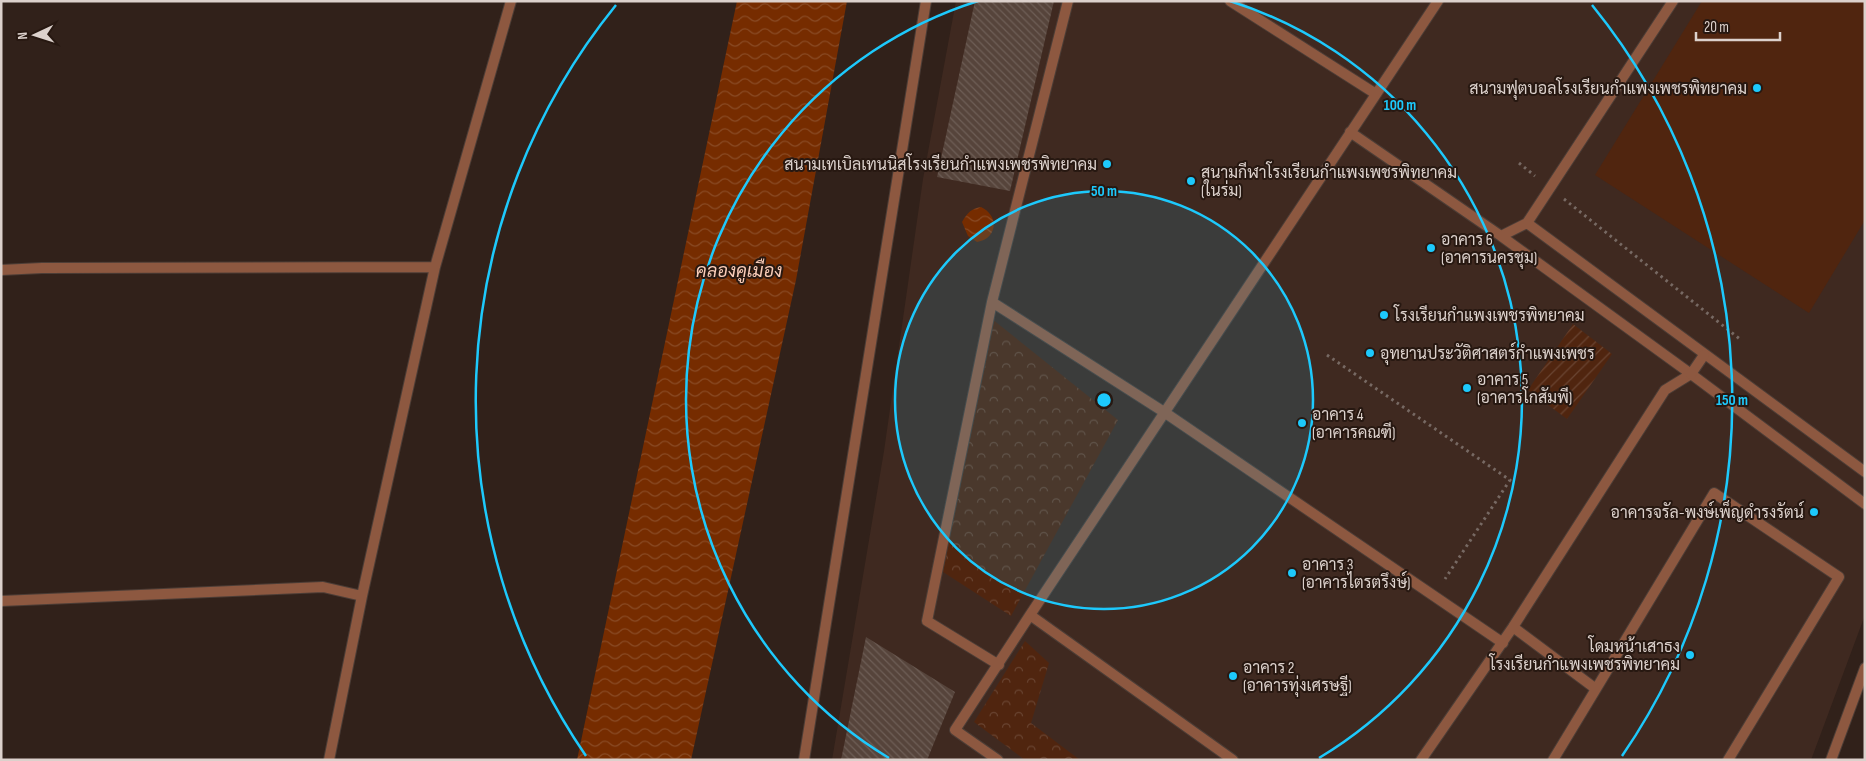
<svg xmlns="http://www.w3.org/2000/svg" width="1866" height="761" font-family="'Sofia Sans Condensed',Sarabun,sans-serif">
<defs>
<pattern id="park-crowns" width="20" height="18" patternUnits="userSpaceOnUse" patternTransform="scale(1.25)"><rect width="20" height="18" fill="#50250f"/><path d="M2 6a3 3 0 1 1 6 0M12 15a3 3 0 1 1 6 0" fill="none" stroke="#694431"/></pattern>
<pattern id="garden-furrows" width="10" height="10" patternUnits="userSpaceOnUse" patternTransform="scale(1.25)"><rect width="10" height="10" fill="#50250f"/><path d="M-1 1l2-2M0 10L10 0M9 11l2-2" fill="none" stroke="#694431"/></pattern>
<pattern id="water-waves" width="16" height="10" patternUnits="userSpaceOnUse" patternTransform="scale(1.25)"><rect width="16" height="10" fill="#762c00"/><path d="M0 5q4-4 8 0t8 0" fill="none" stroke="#894a24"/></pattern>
<pattern id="building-back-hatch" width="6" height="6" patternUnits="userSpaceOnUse" patternTransform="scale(1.25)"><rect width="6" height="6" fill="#56443b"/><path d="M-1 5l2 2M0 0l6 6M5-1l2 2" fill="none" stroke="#6e5e56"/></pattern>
</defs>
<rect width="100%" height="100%" fill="#31211a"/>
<path fill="#3f2920" d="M 956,1 L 1865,1 L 1865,615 L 1811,760 L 832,760 L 884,451 L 923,179 Z"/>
<path fill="url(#park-crowns)" d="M 992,319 L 1118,420 L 1011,616 L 940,570 Z
M 1025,641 L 1049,663 L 1031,723 L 1080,760 L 1025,760 L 974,722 Z"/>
<path fill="url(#garden-furrows)" d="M 1573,324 L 1612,354 L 1567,419 L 1528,390 Z"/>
<path fill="#50250f" d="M 1702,1 L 1865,1 L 1865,220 L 1809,313 L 1595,175 Z"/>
<path fill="url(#water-waves)" d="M 737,1 L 847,1 L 796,280 L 691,760 L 577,760 Z
M 981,207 C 1000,216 997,239 977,242 L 968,236 L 962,222 C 968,212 971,209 981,207 Z"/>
<path fill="url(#building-back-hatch)" d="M 975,1 L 1054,1 L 1010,191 L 937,177 Z
M 866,637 L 955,692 L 927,760 L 841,760 Z"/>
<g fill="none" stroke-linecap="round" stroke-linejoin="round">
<defs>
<path id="service" d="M 1068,1 L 992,302 L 1164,412 L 1503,643
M 1230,1 L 1376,94
M 1350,132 L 1501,236 L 1691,374
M 1527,223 L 1865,472
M 1501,236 L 1527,223 L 1673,1
M 992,302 L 927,621 L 999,665
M 1030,615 L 1233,760
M 1513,627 L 1596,689 L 1553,760
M 1596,689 L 1714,493 L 1839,577 L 1728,760
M 998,760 L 955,730 L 1030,615 L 1438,1
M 1421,760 L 1513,627 L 1665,390 L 1691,374 L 1865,504"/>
<path id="minor" d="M 1,270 L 42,268 L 435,267
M 1691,374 L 1704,355
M 1,601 L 323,587 L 362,596
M 329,760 L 362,596 L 435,267 L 511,1"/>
<path id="tertiary" d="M 804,760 L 926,1
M 1831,760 L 1865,668"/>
</defs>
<use href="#service" stroke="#4c3d36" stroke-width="12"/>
<use href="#minor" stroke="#4c3d36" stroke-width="12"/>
<use href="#tertiary" stroke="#4c3d36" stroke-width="12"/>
<path stroke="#776963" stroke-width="3" stroke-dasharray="2.5 4" stroke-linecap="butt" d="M 1519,163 L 1535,176
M 1564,199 L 1741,340
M 1327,355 L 1510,480 L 1445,579"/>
<use href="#service" stroke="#8d5840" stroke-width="10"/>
<use href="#minor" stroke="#8d5840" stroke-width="10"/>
<use href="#tertiary" stroke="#8d5840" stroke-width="10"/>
</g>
<circle cx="1104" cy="400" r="209" fill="#1dc9fc" fill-opacity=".12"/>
<g fill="none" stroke="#1dc9fc" stroke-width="2.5">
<circle cx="1104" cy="400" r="209"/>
<path d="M889 758A418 418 0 0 1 978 1M1230 1A418 418 0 0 1 1319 758"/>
<path d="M586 756A628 628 0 0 1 616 5M1592 5A628 628 0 0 1 1622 756"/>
</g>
<g fill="#1dc9fc" stroke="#271811" stroke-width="2">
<circle cx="1757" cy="88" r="5"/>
<circle cx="1107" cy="164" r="5"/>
<circle cx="1191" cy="181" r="5"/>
<circle cx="1431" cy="248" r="5"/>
<circle cx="1384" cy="315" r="5"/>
<circle cx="1370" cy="353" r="5"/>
<circle cx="1467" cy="388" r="5"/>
<circle cx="1302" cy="423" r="5"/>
<circle cx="1814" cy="512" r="5"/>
<circle cx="1292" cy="573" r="5"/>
<circle cx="1690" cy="655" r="5"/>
<circle cx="1233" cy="676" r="5"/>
</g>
<g text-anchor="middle" stroke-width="4" stroke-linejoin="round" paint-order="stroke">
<g font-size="16" fill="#dcd1cc" stroke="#271811" text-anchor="start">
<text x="1747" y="94" text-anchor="end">สนามฟุตบอลโรงเรียนกำแพงเพชรพิทยาคม</text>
<text x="1097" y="170" text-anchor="end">สนามเทเบิลเทนนิสโรงเรียนกำแพงเพชรพิทยาคม</text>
<text x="1201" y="178">สนามกีฬาโรงเรียนกำแพงเพชรพิทยาคม<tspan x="1201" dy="18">(ในร่ม)</tspan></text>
<text x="1441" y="245">อาคาร 6<tspan x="1441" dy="18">(อาคารนครชุม)</tspan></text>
<text x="1394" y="321">โรงเรียนกำแพงเพชรพิทยาคม</text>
<text x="1380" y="359">อุทยานประวัติศาสตร์กำแพงเพชร</text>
<text x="1477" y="385">อาคาร 5<tspan x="1477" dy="18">(อาคารโกสัมพี)</tspan></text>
<text x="1312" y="420">อาคาร 4<tspan x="1312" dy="18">(อาคารคณฑี)</tspan></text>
<text x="1804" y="518" text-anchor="end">อาคารจรัล-พงษ์เพ็ญดำรงรัตน์</text>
<text x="1302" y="570">อาคาร 3<tspan x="1302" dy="18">(อาคารไตรตรึงษ์)</tspan></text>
<text x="1680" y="652" text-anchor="end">โดมหน้าเสาธง<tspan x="1680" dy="18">โรงเรียนกำแพงเพชรพิทยาคม</tspan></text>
<text x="1243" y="673">อาคาร 2<tspan x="1243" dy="18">(อาคารทุ่งเศรษฐี)</tspan></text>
</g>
<g font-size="18" font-style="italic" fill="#f9ccb8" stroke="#271811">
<text x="739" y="277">คลองคูเมือง</text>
</g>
</g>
<circle cx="1104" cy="400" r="8" fill="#1dc9fc" stroke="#271811" stroke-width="2.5"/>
<g font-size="15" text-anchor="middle" font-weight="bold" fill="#1dc9fc" stroke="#271811" stroke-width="4" stroke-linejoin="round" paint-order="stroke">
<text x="1400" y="110">100 m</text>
<text x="1104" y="196">50 m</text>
<text x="1732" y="405">150 m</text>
</g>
<rect width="1866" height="761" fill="none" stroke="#dcd1cc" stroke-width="5"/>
<g transform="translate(35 35) rotate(266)" stroke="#271811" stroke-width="4" paint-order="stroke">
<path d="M0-4L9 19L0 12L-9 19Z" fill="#dcd1cc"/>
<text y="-8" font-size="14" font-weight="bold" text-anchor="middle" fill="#dcd1cc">N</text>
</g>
<path d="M1696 32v8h84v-8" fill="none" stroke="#dcd1cc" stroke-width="2.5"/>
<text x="1704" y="32" font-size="15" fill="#dcd1cc" stroke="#271811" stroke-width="4" paint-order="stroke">20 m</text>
</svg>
